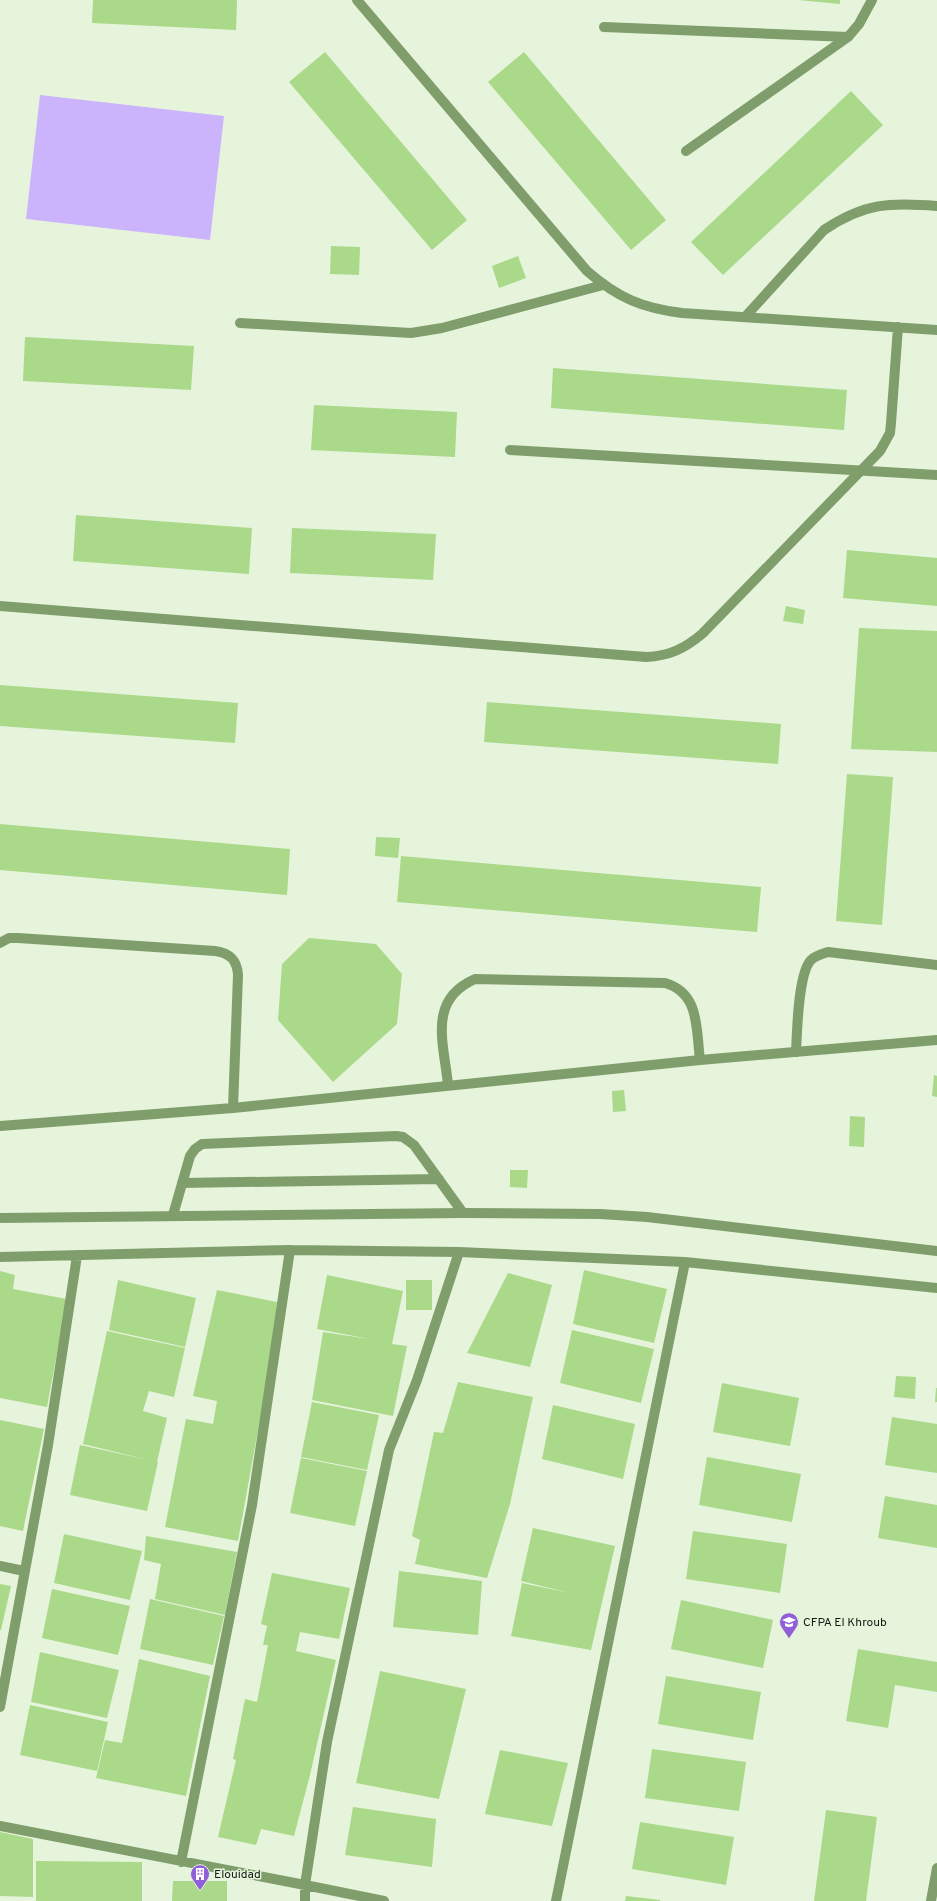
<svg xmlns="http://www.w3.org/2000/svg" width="937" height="1901" font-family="Overpass,sans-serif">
<rect width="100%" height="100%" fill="#e6f4dc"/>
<path fill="#ccb4fc" d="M 40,95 L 224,116 L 210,240 L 26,219 Z"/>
<path fill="#aad98a" d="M 93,0 L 237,0 L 236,30 L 92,23 Z
M 798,0 L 840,0 L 840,4 Z
M 325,52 L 467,220 L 432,250 L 289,82 Z
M 524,52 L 666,220 L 631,250 L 488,82 Z
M 851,91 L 883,125 L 723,275 L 691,242 Z
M 331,246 L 360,247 L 359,275 L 330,274 Z
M 518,256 L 526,278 L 499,288 L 492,266 Z
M 25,337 L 194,346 L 191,390 L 23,381 Z
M 553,368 L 847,390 L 844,430 L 551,408 Z
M 314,405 L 457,412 L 455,457 L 311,450 Z
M 76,515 L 252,528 L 249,574 L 73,561 Z
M 292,528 L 436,534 L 433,580 L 290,573 Z
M 847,550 L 937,558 L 937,606 L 843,598 Z
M 786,606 L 805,610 L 803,624 L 783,621 Z
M 859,628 L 937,631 L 937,752 L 851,749 Z
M 0,685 L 238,703 L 235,743 L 0,726 Z
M 487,702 L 781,724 L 778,764 L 484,742 Z
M 847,774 L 893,777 L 882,925 L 836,921 Z
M 0,824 L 290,849 L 287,895 L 0,870 Z
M 376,837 L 400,838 L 398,858 L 375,856 Z
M 401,856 L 761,887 L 757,932 L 397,902 Z
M 309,938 L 376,944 L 402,974 L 397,1024 L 333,1082 L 278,1020 L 282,964 Z
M 934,1075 L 937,1076 L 937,1097 L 932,1096 Z
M 624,1090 L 626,1111 L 613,1112 L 612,1091 Z
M 850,1116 L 865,1117 L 864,1147 L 849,1146 Z
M 510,1170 L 528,1170 L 527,1188 L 510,1187 Z
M 584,1270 L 667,1289 L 654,1343 L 573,1324 Z
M 0,1271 L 15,1275 L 13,1289 L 67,1299 L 47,1407 L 0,1398 Z
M 508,1273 L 552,1285 L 530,1367 L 467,1353 Z
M 327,1275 L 403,1291 L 392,1344 L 407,1346 L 393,1416 L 312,1400 L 323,1332 L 370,1339 L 317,1329 Z
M 118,1280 L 196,1298 L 185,1347 L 109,1330 Z
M 406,1280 L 432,1280 L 432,1310 L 406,1310 Z
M 217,1290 L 277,1302 L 271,1358 L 238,1541 L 165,1527 L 186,1419 L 213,1424 L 217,1401 L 193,1396 Z
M 572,1330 L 654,1349 L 641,1403 L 560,1383 Z
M 107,1331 L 185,1348 L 174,1397 L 149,1391 L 143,1411 L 167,1418 L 157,1462 L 83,1444 Z
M 896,1376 L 916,1377 L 915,1399 L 894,1397 Z
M 458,1382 L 533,1397 L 510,1504 L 487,1578 L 415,1564 L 420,1540 L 412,1536 L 434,1432 L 443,1433 Z
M 722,1383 L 799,1398 L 790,1446 L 713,1432 Z
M 936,1388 L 937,1388 L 937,1402 L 935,1402 Z
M 312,1402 L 379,1415 L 367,1470 L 301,1457 Z
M 553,1405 L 635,1424 L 623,1479 L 542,1459 Z
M 892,1417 L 937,1424 L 937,1473 L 885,1465 Z
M 0,1420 L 44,1429 L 23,1531 L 0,1526 Z
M 80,1445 L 158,1462 L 147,1511 L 70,1495 Z
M 707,1457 L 801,1474 L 792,1522 L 699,1505 Z
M 301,1458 L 367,1471 L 355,1526 L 290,1513 Z
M 885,1496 L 937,1505 L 937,1548 L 878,1538 Z
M 533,1528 L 615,1546 L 591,1650 L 511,1636 L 522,1583 L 570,1593 L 521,1581 Z
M 693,1531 L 787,1544 L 780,1593 L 686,1579 Z
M 64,1534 L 142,1551 L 130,1600 L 54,1583 Z
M 146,1536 L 237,1552 L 225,1615 L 155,1599 L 161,1564 L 144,1560 Z
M 399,1571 L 482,1581 L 478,1635 L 393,1627 Z
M 272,1573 L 350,1588 L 339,1639 L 300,1632 L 296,1651 L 336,1660 L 310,1775 L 294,1836 L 261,1829 L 256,1845 L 218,1837 L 236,1760 L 233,1759 L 245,1699 L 257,1702 L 268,1645 L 263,1645 L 267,1626 L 261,1624 Z
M 0,1584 L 11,1586 L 1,1630 L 0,1630 Z
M 52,1589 L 130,1606 L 118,1655 L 42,1638 Z
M 150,1599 L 224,1616 L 213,1665 L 140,1649 Z
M 681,1600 L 773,1620 L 763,1668 L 671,1649 Z
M 858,1649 L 937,1662 L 937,1692 L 895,1685 L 888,1728 L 846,1721 Z
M 40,1652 L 119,1670 L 107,1718 L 31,1702 Z
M 139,1659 L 210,1676 L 186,1796 L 96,1778 L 105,1740 L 122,1743 Z
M 380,1671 L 466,1689 L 439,1799 L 356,1783 Z
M 666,1676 L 761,1692 L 753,1740 L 658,1724 Z
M 30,1705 L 108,1722 L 97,1771 L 20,1755 Z
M 652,1749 L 746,1762 L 739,1811 L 645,1798 Z
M 500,1750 L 568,1763 L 552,1826 L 485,1814 Z
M 353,1807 L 436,1819 L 432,1867 L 345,1855 Z
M 826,1810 L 877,1817 L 866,1901 L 814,1901 Z
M 640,1822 L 734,1837 L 726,1885 L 632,1869 Z
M 0,1832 L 33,1839 L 33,1897 L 0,1896 Z
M 36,1861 L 142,1862 L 142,1901 L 36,1901 Z
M 173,1881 L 227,1881 L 227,1901 L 172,1901 Z
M 626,1896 L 660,1900 L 660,1901 L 625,1901 Z"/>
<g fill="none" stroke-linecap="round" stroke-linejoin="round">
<path stroke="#809e6c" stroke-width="10" d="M 745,317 L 824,230 C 864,203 890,202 937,206
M 510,450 L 937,475
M 796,1052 C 797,1033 798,973 811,960 C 815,956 822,954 828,952 L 937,965
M 448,1085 C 444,1043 427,1000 475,979 L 665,983 C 700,993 696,1029 700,1060
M 182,1183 L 439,1179
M 173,1215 L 190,1156 L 195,1149 L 202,1144 L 396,1136 L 403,1137 L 414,1145 L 463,1213
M 931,1901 L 937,1868"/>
<path stroke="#809e6c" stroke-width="10" d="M 357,0 L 587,271 C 618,298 642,308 682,313 L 937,330
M 604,27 L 848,37
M 686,151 L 848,37 L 859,24 L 872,0
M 240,323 L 411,333 L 442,328 L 603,285
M 0,606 L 646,657 C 669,656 684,649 702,634 L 880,451 L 890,433 L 891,423 L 898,327
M 0,943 L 9,938 L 18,938 L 215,951 C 230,953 237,960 238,975 L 233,1108
M 0,1126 L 233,1108 L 700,1060 L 937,1040
M 0,1218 L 463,1213 L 600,1214 L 647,1217 L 937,1251
M 0,1257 L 290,1250 L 459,1252 L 685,1262 L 937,1288
M 0,1566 L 24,1571
M 0,1707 L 48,1445 L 77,1256
M 0,1826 L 305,1885 L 305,1901
M 181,1862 L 252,1505 L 290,1250
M 384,1901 L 305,1885 L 327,1742 L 389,1450 L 417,1380 L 459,1252
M 556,1901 L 685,1262"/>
</g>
<defs>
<symbol id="university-pin" viewBox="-11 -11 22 30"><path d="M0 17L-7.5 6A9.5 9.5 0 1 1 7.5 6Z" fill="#9160d9" stroke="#e6f4dc"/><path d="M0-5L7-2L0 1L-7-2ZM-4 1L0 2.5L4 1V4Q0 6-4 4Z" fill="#fff"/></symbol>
<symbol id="building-pin" viewBox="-11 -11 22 30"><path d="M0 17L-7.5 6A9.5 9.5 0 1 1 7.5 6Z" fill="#9160d9" stroke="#e6f4dc"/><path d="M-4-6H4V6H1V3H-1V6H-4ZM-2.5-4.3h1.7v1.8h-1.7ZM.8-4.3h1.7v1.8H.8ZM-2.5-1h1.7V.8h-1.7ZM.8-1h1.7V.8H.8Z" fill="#fff"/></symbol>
</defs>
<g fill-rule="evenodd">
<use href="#university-pin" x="778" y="1611" width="22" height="30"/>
<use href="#building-pin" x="189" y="1863" width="22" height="30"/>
</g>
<g text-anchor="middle" stroke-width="3" stroke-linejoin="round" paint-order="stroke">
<g font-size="12" fill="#141911" stroke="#e6f4dc" text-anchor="start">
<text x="803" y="1626">CFPA El Khroub</text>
<text x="214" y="1878">Elouidad</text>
</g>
</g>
</svg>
